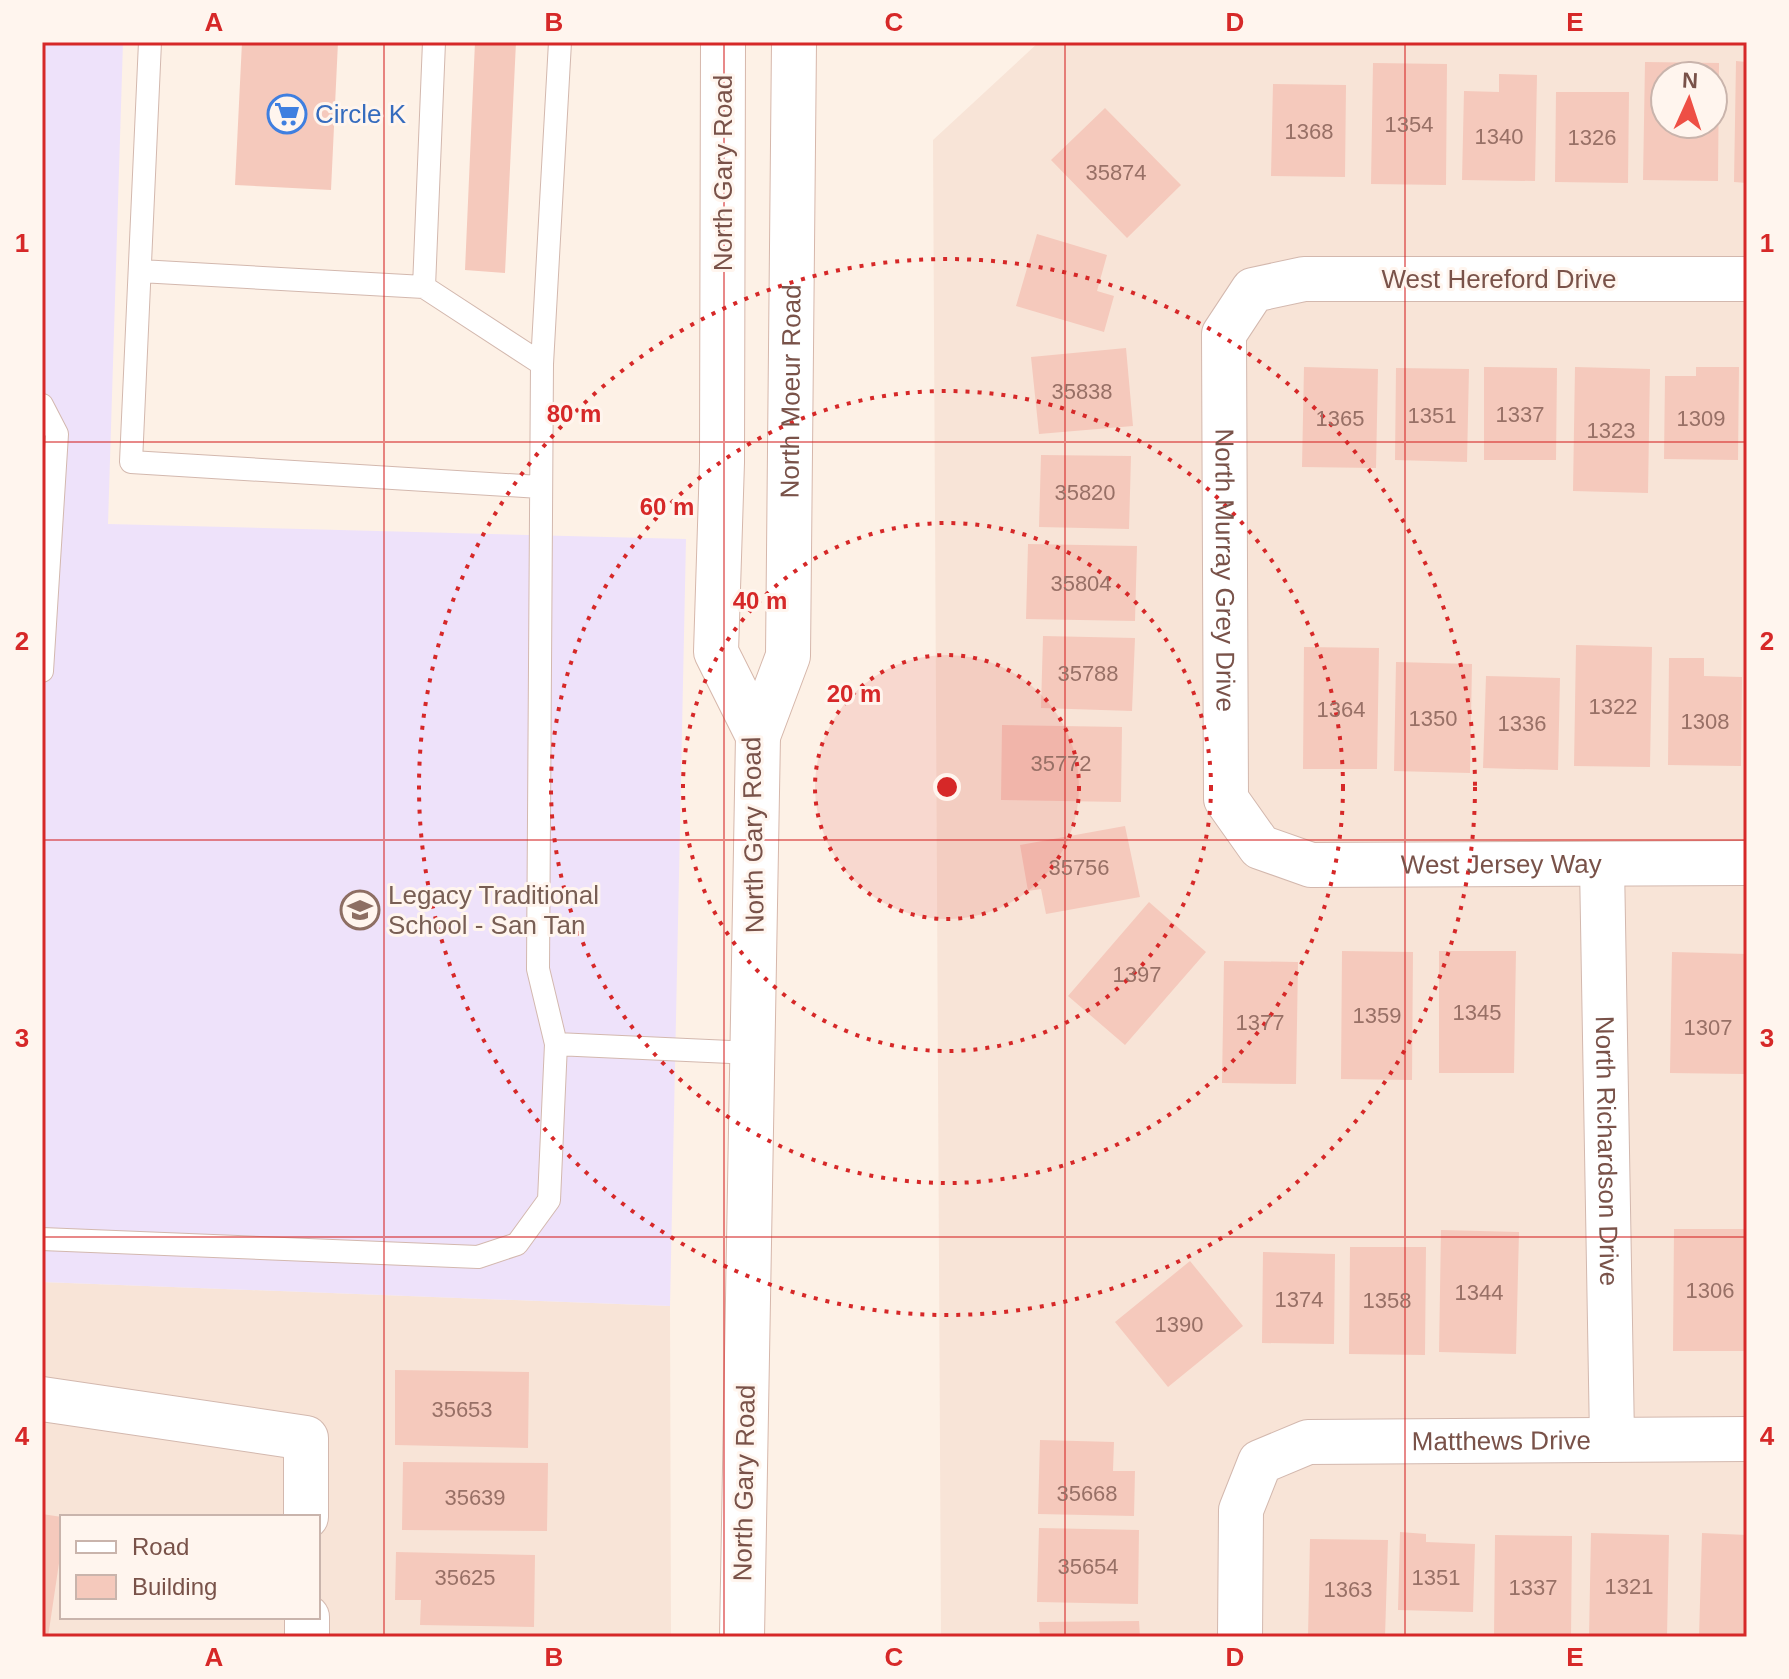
<svg xmlns="http://www.w3.org/2000/svg" width="1789" height="1679" font-family="Arial,sans-serif">
<rect width="100%" height="100%" fill="#fdf1e6"/>
<path fill="#f8e4d7" fill-rule="evenodd" d="M 1039,42 L 1747,42 L 1747,1637 L 941,1637 L 933,140 ZM 1665,76 L 1713,76 L 1713,124 L 1665,124 Z
M 42,1282 L 670,1306 L 671,1637 L 42,1637 ZM 62,1517 L 318,1517 L 318,1617 L 62,1617 Z"/>
<path fill="#eee2fa" d="M 42,42 L 123,42 L 108,524 L 686,539 L 670,1306 L 42,1282 Z"/>
<path fill="#f5c9bc" fill-rule="evenodd" d="M 242,42 L 338,42 L 331,190 L 235,185 Z
M 475,42 L 516,42 L 505,273 L 465,270 Z
M 1736,61 L 1747,62 L 1747,183 L 1734,182 Z
M 1645,62 L 1719,63 L 1718,181 L 1643,180 ZM 1665,76 L 1713,76 L 1713,124 L 1665,124 Z
M 1373,63 L 1447,64 L 1446,185 L 1371,184 Z
M 1499,74 L 1537,75 L 1535,181 L 1462,180 L 1464,91 L 1499,92 Z
M 1273,84 L 1346,85 L 1345,177 L 1271,176 Z
M 1556,92 L 1629,92 L 1628,183 L 1555,182 Z
M 1105,108 L 1181,185 L 1127,238 L 1051,160 Z
M 1037,234 L 1107,255 L 1097,291 L 1114,296 L 1104,332 L 1016,306 Z
M 1126,348 L 1133,426 L 1039,434 L 1031,357 Z
M 1304,367 L 1378,369 L 1376,468 L 1302,467 Z
M 1484,367 L 1557,368 L 1556,460 L 1484,460 Z
M 1575,367 L 1650,369 L 1648,493 L 1573,491 Z
M 1696,367 L 1739,367 L 1738,460 L 1664,459 L 1665,376 L 1696,376 Z
M 1396,368 L 1469,369 L 1467,462 L 1395,460 Z
M 1041,455 L 1131,456 L 1129,529 L 1039,527 Z
M 1028,544 L 1137,546 L 1135,621 L 1026,619 Z
M 1043,636 L 1135,638 L 1132,711 L 1041,708 Z
M 1576,645 L 1652,647 L 1650,767 L 1574,766 Z
M 1304,647 L 1379,648 L 1377,769 L 1303,769 Z
M 1669,658 L 1704,658 L 1704,676 L 1742,677 L 1741,766 L 1668,765 Z
M 1396,662 L 1472,664 L 1470,773 L 1394,771 Z
M 1486,676 L 1560,678 L 1558,770 L 1483,768 Z
M 1002,725 L 1122,727 L 1121,802 L 1001,800 Z
M 1125,826 L 1140,897 L 1046,914 L 1041,889 L 1028,891 L 1020,845 Z
M 1149,902 L 1206,952 L 1125,1045 L 1068,996 Z
M 1342,951 L 1413,952 L 1412,1080 L 1341,1079 Z
M 1439,951 L 1516,951 L 1514,1073 L 1439,1073 Z
M 1672,952 L 1747,954 L 1745,1074 L 1670,1073 Z
M 1224,961 L 1298,962 L 1296,1084 L 1222,1083 Z
M 1674,1229 L 1747,1229 L 1747,1351 L 1673,1351 Z
M 1441,1230 L 1519,1232 L 1516,1354 L 1439,1352 Z
M 1350,1247 L 1426,1247 L 1425,1355 L 1349,1354 Z
M 1263,1252 L 1335,1254 L 1334,1344 L 1262,1343 Z
M 1190,1261 L 1243,1326 L 1168,1387 L 1115,1322 Z
M 395,1370 L 529,1372 L 528,1448 L 395,1445 Z
M 1040,1440 L 1114,1442 L 1113,1471 L 1135,1471 L 1134,1516 L 1038,1514 Z
M 403,1462 L 548,1463 L 547,1531 L 402,1530 Z
M 42,1514 L 62,1517 L 62,1543 L 48,1637 L 42,1636 Z
M 1039,1528 L 1139,1530 L 1138,1604 L 1037,1602 Z
M 1400,1532 L 1426,1534 L 1426,1542 L 1475,1544 L 1473,1612 L 1398,1610 Z
M 1591,1533 L 1669,1535 L 1667,1637 L 1589,1637 Z
M 1702,1533 L 1747,1535 L 1747,1637 L 1699,1637 Z
M 1495,1535 L 1572,1536 L 1571,1637 L 1494,1637 Z
M 1310,1539 L 1388,1540 L 1385,1637 L 1308,1637 Z
M 396,1552 L 535,1555 L 534,1627 L 420,1625 L 421,1600 L 395,1600 Z
M 1139,1621 L 1140,1637 L 1040,1637 L 1039,1622 Z"/>
<g fill="none" stroke-linecap="round" stroke-linejoin="round">
<defs>
<path id="service" d="M 150,42 L 131,462 L 540,487
M 434,42 L 424,287 L 542,364 L 538,969 L 556,1044 L 752,1053
M 140,271 L 424,287
M 542,364 L 560,42
M 42,405 L 57,434 L 42,671
M 42,1239 L 478,1257 L 517,1244 L 549,1200 L 556,1044"/>
<g id="minor">
<path id="s1" d="M 1747,279 L 1304,279 L 1253,290 L 1224,334 L 1226,799 L 1260,847 L 1311,865 L 1747,863"/>
<path id="s2" d="M 1602,865 L 1612,1438"/>
<path d="M 42,1399 L 306,1438 L 306,1517"/>
<path d="M 307,1617 L 307,1637"/>
<path id="s3" d="M 1240,1637 L 1241,1510 L 1260,1462 L 1308,1442 L 1747,1439"/>
</g>
<g id="secondary">
<path d="M 723,42 L 722,462 L 716,652 L 758,736 L 742,1637"/>
<path id="s4" d="M 758,736 L 788,656 L 794,42"/>
</g>
</defs>
<use href="#service" stroke="#d3b8ae" stroke-width="24"/>
<use href="#minor" stroke="#d3b8ae" stroke-width="46"/>
<use href="#secondary" stroke="#d6b7ab" stroke-width="46"/>
<use href="#service" stroke="#fff" stroke-width="22"/>
<use href="#minor" stroke="#fff" stroke-width="44"/>
<use href="#secondary" stroke="#fff" stroke-width="44"/>
</g>
<path fill="none" stroke="#d62828" stroke-width="2" stroke-opacity="0.55" d="M 384,42 L 384,1637M 724,42 L 724,1637M 1065,42 L 1065,1637M 1405,42 L 1405,1637M 42,442 L 1747,442M 42,840 L 1747,840M 42,1237 L 1747,1237"/>
<circle cx="947" cy="787" r="132" fill="#d62828" fill-opacity=".12"/>
<g fill="none" stroke="#d62828" stroke-width="4" stroke-dasharray="4 8">
<circle cx="947" cy="787" r="132"/>
<circle cx="947" cy="787" r="264"/>
<circle cx="947" cy="787" r="396"/>
<circle cx="947" cy="787" r="528"/>
</g>
<defs>
<symbol id="supermarket-ring" viewBox="-11 -11 22 22"><circle r="9.5" fill="#fff5ee" stroke="#3f7fe0" stroke-width="1.5"/><path d="M-6-5.5h2.5l.6 2H6L4.5 2H-2.5L-4.4-4H-6ZM-1.5 3.2a1.3 1.3 0 1 0 .1 0ZM3 3.2a1.3 1.3 0 1 0 .1 0Z" fill="#3f7fe0"/></symbol>
<symbol id="school-ring" viewBox="-11 -11 22 22"><circle r="9.5" fill="#fff5ee" stroke="#8d6e63" stroke-width="1.5"/><path d="M0-5L7-2L0 1L-7-2ZM-4 1L0 2.5L4 1V4Q0 6-4 4Z" fill="#8d6e63"/></symbol>
</defs>
<g fill-rule="evenodd">
<use href="#supermarket-ring" x="265" y="92" width="44" height="44"/>
<use href="#school-ring" x="338" y="888" width="44" height="44"/>
</g>
<g text-anchor="middle" stroke-width="6" stroke-linejoin="round" paint-order="stroke">
<g font-size="22" fill="#987066">
<text x="1409" y="132">1354</text>
<text x="1309" y="139">1368</text>
<text x="1499" y="144">1340</text>
<text x="1592" y="145">1326</text>
<text x="1116" y="180">35874</text>
<text x="1082" y="399">35838</text>
<text x="1520" y="422">1337</text>
<text x="1432" y="423">1351</text>
<text x="1340" y="426">1365</text>
<text x="1701" y="426">1309</text>
<text x="1611" y="438">1323</text>
<text x="1085" y="500">35820</text>
<text x="1081" y="591">35804</text>
<text x="1088" y="681">35788</text>
<text x="1613" y="714">1322</text>
<text x="1341" y="717">1364</text>
<text x="1433" y="726">1350</text>
<text x="1705" y="729">1308</text>
<text x="1522" y="731">1336</text>
<text x="1061" y="771">35772</text>
<text x="1079" y="875">35756</text>
<text x="1137" y="982">1397</text>
<text x="1477" y="1020">1345</text>
<text x="1377" y="1023">1359</text>
<text x="1260" y="1030">1377</text>
<text x="1708" y="1035">1307</text>
<text x="1710" y="1298">1306</text>
<text x="1479" y="1300">1344</text>
<text x="1299" y="1307">1374</text>
<text x="1387" y="1308">1358</text>
<text x="1179" y="1332">1390</text>
<text x="462" y="1417">35653</text>
<text x="1087" y="1501">35668</text>
<text x="475" y="1505">35639</text>
<text x="1088" y="1574">35654</text>
<text x="465" y="1585">35625</text>
<text x="1436" y="1585">1351</text>
<text x="1629" y="1594">1321</text>
<text x="1533" y="1595">1337</text>
<text x="1348" y="1597">1363</text>
</g>
<g font-size="26" fill="#366cbe" stroke="#fff5ee" text-anchor="start">
<text x="315" y="123">Circle K</text>
</g>
<g font-size="26" fill="#795249" stroke="#fff5ee">
<text transform="translate(723 173) rotate(-90)" y="9">North Gary Road</text>
<text x="1499" y="288">West Hereford Drive</text>
<text dy="9" stroke="none"><textPath href="#s4" startOffset="350">North Moeur Road</textPath></text>
<text dy="9" stroke="none"><textPath href="#s1" startOffset="784">North Murray Grey Drive</textPath></text>
<text transform="translate(753 835) rotate(-91)" y="9">North Gary Road</text>
<text dy="9" stroke="none"><textPath href="#s1" startOffset="1316">West Jersey Way</textPath></text>
<text dy="9" stroke="none"><textPath href="#s2" startOffset="286">North Richardson Drive</textPath></text>
<text dy="9" stroke="none"><textPath href="#s3" startOffset="424">Matthews Drive</textPath></text>
<text transform="translate(744 1483) rotate(-89)" y="9">North Gary Road</text>
</g>
<g font-size="26" fill="#785e54" stroke="#fff5ee" text-anchor="start">
<text x="388" y="904">Legacy Traditional<tspan x="388" dy="30">School - San Tan</tspan></text>
</g>
</g>
<circle cx="947" cy="787" r="12" fill="#d62828" stroke="#fff5ee" stroke-width="4"/>
<g font-size="24" text-anchor="middle" font-weight="bold" fill="#d62828" stroke="#fff5ee" stroke-width="6" stroke-linejoin="round" paint-order="stroke">
<text x="574" y="422">80 m</text>
<text x="667" y="515">60 m</text>
<text x="760" y="609">40 m</text>
<text x="854" y="702">20 m</text>
</g>
<rect width="1789" height="1679" fill="none" stroke="#fff5ee" stroke-width="88"/>
<rect x="60" y="1515" width="260" height="104" fill="#fff5ee" stroke="#c9b4ac" stroke-width="2"/>
<rect x="76" y="1541" width="40" height="12" fill="#ffffff" stroke="#c9b4ac" stroke-width="2"/>
<text x="132" y="1555" font-size="24" fill="#795249">Road</text>
<rect x="76" y="1575" width="40" height="24" fill="#f5c9bc" stroke="#c9b4ac" stroke-width="2"/>
<text x="132" y="1595" font-size="24" fill="#795249">Building</text>
<g transform="translate(1689 100) rotate(3)"><circle r="38" fill="#fff5ee" stroke="#c9b4ac" stroke-width="2"/>
<path d="M0-6L14 30L0 20L-14 30Z" fill="#ee4f45"/>
<text y="-12" font-size="22" font-weight="bold" text-anchor="middle" fill="#795249">N</text>
</g>
<rect x="44" y="44" width="1701" height="1591" fill="none" stroke="#d62828" stroke-width="3"/>
<g font-size="26" text-anchor="middle" font-weight="bold" fill="#d62828">
<text x="214" y="31">A</text>
<text x="554" y="31">B</text>
<text x="894" y="31">C</text>
<text x="1235" y="31">D</text>
<text x="1575" y="31">E</text>
<text x="22" y="252">1</text>
<text x="1767" y="252">1</text>
<text x="22" y="650">2</text>
<text x="1767" y="650">2</text>
<text x="22" y="1047">3</text>
<text x="1767" y="1047">3</text>
<text x="22" y="1445">4</text>
<text x="1767" y="1445">4</text>
<text x="214" y="1666">A</text>
<text x="554" y="1666">B</text>
<text x="894" y="1666">C</text>
<text x="1235" y="1666">D</text>
<text x="1575" y="1666">E</text>
</g>
</svg>
